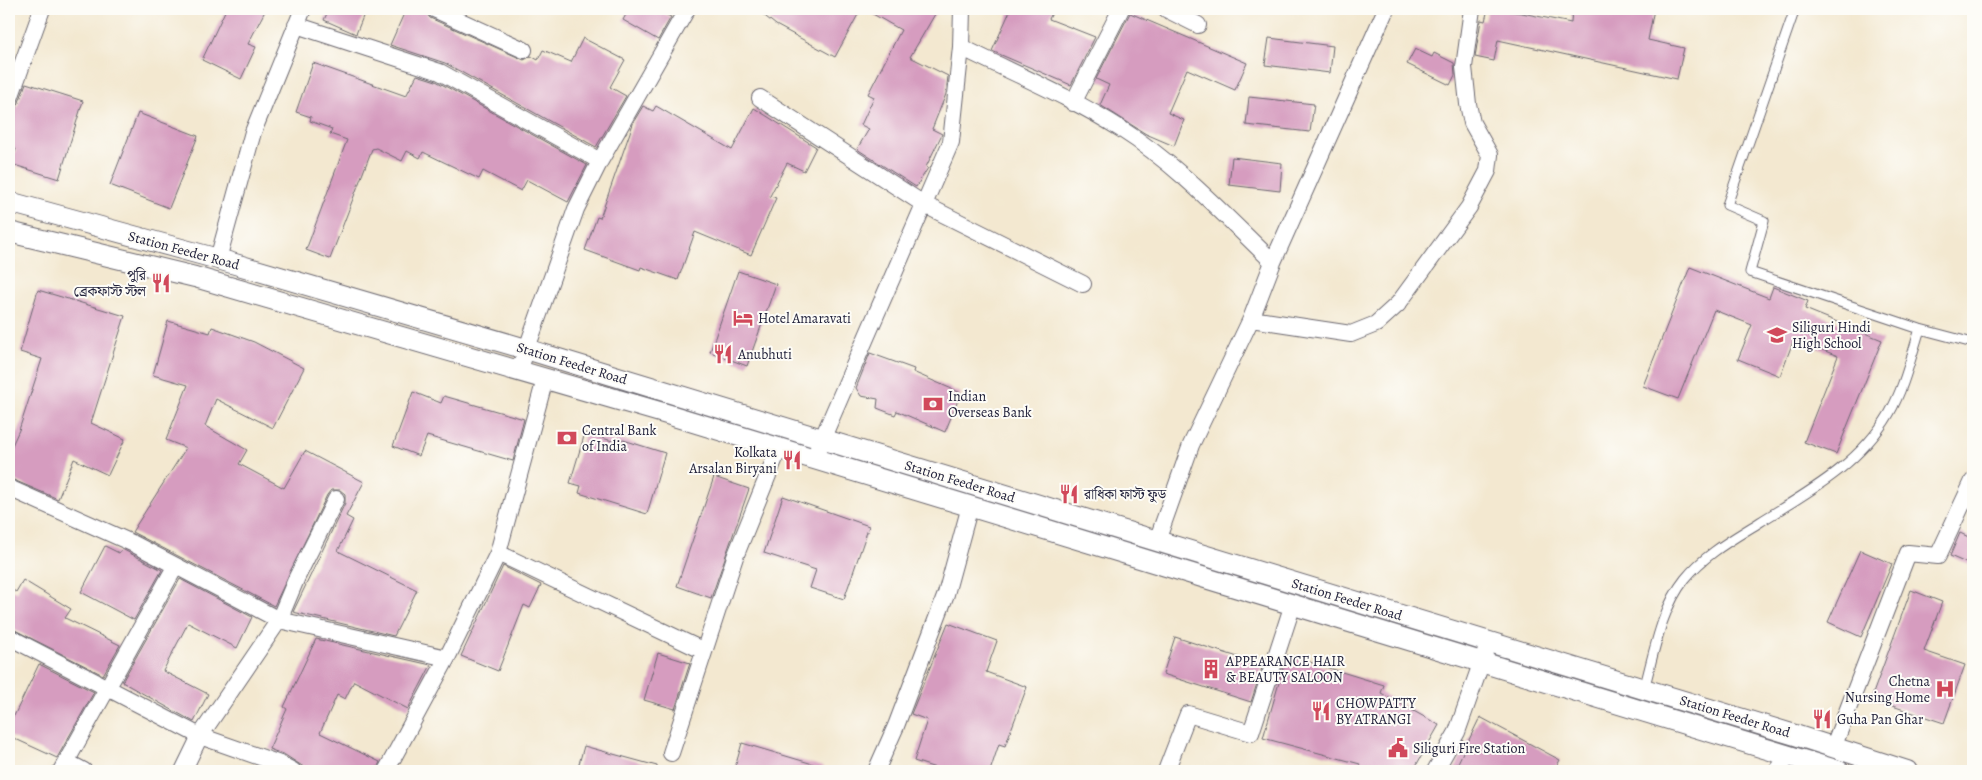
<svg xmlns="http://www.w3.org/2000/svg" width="1982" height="780" font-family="Alegreya,'Noto Serif Bengali',serif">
<rect width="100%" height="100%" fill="#fdfcf7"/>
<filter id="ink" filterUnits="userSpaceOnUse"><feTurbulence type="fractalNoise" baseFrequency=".02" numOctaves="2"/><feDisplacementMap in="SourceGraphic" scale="10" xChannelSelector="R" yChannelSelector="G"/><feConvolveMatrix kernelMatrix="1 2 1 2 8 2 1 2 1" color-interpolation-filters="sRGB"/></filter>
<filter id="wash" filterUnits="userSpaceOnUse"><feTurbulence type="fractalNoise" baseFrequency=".0096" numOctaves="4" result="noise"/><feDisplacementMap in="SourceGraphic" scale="20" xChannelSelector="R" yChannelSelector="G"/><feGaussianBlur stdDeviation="1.12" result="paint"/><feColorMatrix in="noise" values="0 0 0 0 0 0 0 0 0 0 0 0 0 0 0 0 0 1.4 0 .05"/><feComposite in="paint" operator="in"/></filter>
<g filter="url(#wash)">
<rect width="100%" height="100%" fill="#f3e8d0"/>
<g id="blocks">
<path fill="#d69cbf" d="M 226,9 L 266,9 L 248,44 L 256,47 L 241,79 L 202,60 Z
M 329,9 L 366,9 L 356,34 L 324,20 Z
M 406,9 L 424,10 L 430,18 L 524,60 L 531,56 L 538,60 L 543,50 L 571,62 L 583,38 L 625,60 L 610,87 L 626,96 L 596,147 L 445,63 L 390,45 Z
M 629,9 L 655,9 L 671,17 L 658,40 L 623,20 Z
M 756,9 L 861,9 L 835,57 L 776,25 Z
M 864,9 L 938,9 L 910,57 L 948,76 L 946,94 L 932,129 L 942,134 L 926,167 L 928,168 L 916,187 L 857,149 L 869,129 L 861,125 L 874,97 L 868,94 L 901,30 Z
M 1011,9 L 1054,9 L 1049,19 L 1095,37 L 1071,85 L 992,51 Z
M 1488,9 L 1522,13 L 1571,23 L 1572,9 L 1654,9 L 1648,40 L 1684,48 L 1677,79 L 1498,40 L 1494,61 L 1475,57 L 1481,20 L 1485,21 Z
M 1130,13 L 1247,63 L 1235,90 L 1187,69 L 1168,113 L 1184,120 L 1174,146 L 1146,134 L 1100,105 L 1109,85 L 1096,79 Z
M 1269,38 L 1333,46 L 1330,73 L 1265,65 Z
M 1415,49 L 1432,57 L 1434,53 L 1454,63 L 1455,75 L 1450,85 L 1407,64 Z
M 313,63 L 406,96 L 417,75 L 436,81 L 587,165 L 568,202 L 527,180 L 521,191 L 483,171 L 479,179 L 423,152 L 420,158 L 407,151 L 402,161 L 376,148 L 372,149 L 330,259 L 306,250 L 347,140 L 330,134 L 332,129 L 310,121 L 311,117 L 296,112 Z
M 26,83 L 83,101 L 59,179 L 11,164 L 16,149 L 9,148 L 9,111 L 15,109 L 18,105 Z
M 1249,97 L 1314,104 L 1310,132 L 1246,125 Z
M 643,106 L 653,111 L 656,106 L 732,150 L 754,108 L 816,147 L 804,171 L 787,163 L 770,196 L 776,198 L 751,255 L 695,232 L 678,280 L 641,267 L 640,270 L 585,250 L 597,217 L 600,218 L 634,121 Z
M 138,113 L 198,136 L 169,208 L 110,185 Z
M 1232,157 L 1282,163 L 1280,191 L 1229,185 Z
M 1690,267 L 1769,298 L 1773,287 L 1808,301 L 1805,309 L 1882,340 L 1836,454 L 1804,442 L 1838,356 L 1794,339 L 1780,376 L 1738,359 L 1752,325 L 1714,310 L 1678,399 L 1643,386 Z
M 738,271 L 776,284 L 747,366 L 710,352 Z
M 38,290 L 125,316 L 91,423 L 125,439 L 108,475 L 74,459 L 58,499 L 9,478 L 9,452 L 19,430 L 42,359 L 20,352 Z
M 168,321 L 210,333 L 212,327 L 254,342 L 304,368 L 273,428 L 216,399 L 205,426 L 247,450 L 239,464 L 284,488 L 305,451 L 364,482 L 346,516 L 353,520 L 338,551 L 417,590 L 394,636 L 293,612 L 345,503 L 345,494 L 340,490 L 331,490 L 327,495 L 274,606 L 132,532 L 186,448 L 166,440 L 188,385 L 153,375 Z
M 870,353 L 914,369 L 913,372 L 961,393 L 945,432 L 897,411 L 895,415 L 877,408 L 878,399 L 861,396 L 856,388 Z
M 413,392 L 441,403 L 444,396 L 524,419 L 513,461 L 427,436 L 419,456 L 393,446 Z
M 585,433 L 616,442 L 617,438 L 665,453 L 647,514 L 579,493 L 581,486 L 570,483 Z
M 714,477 L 749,489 L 711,598 L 677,586 Z
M 783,496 L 869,526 L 844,599 L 810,588 L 816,570 L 764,553 Z
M 1960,533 L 1973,539 L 1973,566 L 1950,556 Z
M 105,546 L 119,553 L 122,549 L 162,570 L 134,620 L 81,592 Z
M 1860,550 L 1892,564 L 1861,637 L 1828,622 Z
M 503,566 L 541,585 L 530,608 L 524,605 L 498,671 L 461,656 Z
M 180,579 L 252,617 L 237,648 L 188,623 L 163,671 L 208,694 L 194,722 L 122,682 Z
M 23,580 L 71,609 L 65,618 L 120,645 L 103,675 L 9,627 L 9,588 L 16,592 Z
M 1911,590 L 1942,602 L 1924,651 L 1965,665 L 1944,723 L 1871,699 Z
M 948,623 L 997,641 L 986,672 L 1027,687 L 1005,746 L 999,744 L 990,771 L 945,771 L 914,761 L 927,720 L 911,714 Z
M 1175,637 L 1263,665 L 1251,702 L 1163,674 Z
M 316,639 L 431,665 L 408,709 L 354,681 L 345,699 L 337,695 L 320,733 L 380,762 L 376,771 L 310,771 L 285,755 L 269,749 L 287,709 L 284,707 Z
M 658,653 L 690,663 L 675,709 L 644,700 Z
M 1287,655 L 1384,685 L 1381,693 L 1439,725 L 1413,771 L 1356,771 L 1360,764 L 1263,738 Z
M 39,664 L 94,692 L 57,758 L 9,736 L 9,714 L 14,716 Z
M 1480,717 L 1560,760 L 1554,771 L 1454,771 Z
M 742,743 L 823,767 L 822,771 L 734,771 Z
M 584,746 L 657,766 L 657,771 L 577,771 Z"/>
</g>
</g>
<g filter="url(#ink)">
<use href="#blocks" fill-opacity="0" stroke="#6b676f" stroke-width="1"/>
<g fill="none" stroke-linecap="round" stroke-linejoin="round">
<defs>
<path id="service" d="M 1795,9 L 1727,205 L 1764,221 L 1750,272 L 1920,329 L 1973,343
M 1644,689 C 1654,653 1661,609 1685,579 C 1705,554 1733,539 1760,522 C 1808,492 1859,465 1889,414 C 1904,388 1911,357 1920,329"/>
<path id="minor" d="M 434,9 L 524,50
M 1166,9 L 1198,25
M 296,25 L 440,72 L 600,161
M 961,47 C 1015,74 1071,97 1121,129 C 1178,165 1225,216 1273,262
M 760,98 L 925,205 L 1083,284
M 9,101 L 42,9
M 1073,103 L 1121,9
M 218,259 L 253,132 L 303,9
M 1251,319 L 1351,334 L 1376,324 L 1398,304 L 1469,207 L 1488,171 L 1490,155 L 1472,123 L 1468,104 L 1464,67 L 1472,9
M 519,371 L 576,209 L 600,161 L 687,9
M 817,451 L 951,142 L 961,47 L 962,9
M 9,488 L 134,544 L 279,620 L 447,658
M 1157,541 L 1191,445 L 1251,319 L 1273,262 L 1386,9
M 498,553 L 704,651
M 9,637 L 200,736 L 280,764 L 293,771
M 1833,748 L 1908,553 L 1938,556 L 1973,481
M 671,753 L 735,557 L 779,448
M 67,762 L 84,771
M 61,771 L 175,567
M 183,771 L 200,736 L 279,620 L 297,577 L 336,499
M 386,771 L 447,658 L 498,553 L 545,379
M 876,771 L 896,726 L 946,594 L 970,506
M 1166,771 L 1188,714 L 1251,733 L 1293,604
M 1435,771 L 1457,732 L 1489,641
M 1777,771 L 1789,756"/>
<path id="tertiary" d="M 9,202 L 218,259 L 526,349 L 1795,735 L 1907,771
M 9,232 L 195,277 L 670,415 L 1839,771"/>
</defs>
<use href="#service" stroke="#6b676f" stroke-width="11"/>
<use href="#minor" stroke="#6b676f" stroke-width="18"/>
<use href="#tertiary" stroke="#6b676f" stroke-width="22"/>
<use href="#service" stroke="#fff" stroke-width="9"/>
<use href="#minor" stroke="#fff" stroke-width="16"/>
<use href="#tertiary" stroke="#fff" stroke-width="20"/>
</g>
</g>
<defs>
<symbol id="restaurant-bare" viewBox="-9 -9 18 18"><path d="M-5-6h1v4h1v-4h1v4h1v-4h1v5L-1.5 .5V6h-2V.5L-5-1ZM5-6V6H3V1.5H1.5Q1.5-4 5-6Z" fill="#d1495b" stroke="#fdfcf7" stroke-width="2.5" paint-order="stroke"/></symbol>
<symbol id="hotel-bare" viewBox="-9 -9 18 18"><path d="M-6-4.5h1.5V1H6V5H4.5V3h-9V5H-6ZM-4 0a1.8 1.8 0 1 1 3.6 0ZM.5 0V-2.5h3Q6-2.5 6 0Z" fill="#d1495b" stroke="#fdfcf7" stroke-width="2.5" paint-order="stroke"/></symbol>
<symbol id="school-bare" viewBox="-9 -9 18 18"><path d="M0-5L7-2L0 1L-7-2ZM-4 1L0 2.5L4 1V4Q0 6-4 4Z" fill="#d1495b" stroke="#fdfcf7" stroke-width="2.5" paint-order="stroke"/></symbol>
<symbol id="bank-bare" viewBox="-9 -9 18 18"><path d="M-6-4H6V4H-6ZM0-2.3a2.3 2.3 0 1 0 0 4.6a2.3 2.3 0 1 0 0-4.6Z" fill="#d1495b" stroke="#fdfcf7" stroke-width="2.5" paint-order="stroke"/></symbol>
<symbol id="building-bare" viewBox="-9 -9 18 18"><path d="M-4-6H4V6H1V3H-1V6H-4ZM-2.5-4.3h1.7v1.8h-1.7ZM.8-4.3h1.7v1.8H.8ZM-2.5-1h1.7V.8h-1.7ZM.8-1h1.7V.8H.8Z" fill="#d1495b" stroke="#fdfcf7" stroke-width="2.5" paint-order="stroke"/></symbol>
<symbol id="hospital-bare" viewBox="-9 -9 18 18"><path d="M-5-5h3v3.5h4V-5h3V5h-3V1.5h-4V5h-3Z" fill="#d1495b" stroke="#fdfcf7" stroke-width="2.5" paint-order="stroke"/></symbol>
<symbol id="civic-bare" viewBox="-9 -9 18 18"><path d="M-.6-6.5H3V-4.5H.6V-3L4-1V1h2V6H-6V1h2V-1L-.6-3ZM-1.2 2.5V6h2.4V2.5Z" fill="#d1495b" stroke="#fdfcf7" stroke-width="2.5" paint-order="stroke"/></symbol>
</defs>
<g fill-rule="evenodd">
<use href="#restaurant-bare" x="147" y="269" width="28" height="28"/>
<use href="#hotel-bare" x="729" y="304" width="28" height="28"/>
<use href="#school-bare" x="1763" y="321" width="28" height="28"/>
<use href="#restaurant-bare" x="709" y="340" width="28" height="28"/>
<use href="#bank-bare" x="919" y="390" width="28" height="28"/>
<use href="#bank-bare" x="553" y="424" width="28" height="28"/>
<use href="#restaurant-bare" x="778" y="446" width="28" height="28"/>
<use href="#restaurant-bare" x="1055" y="480" width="28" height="28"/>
<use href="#building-bare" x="1197" y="655" width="28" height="28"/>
<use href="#hospital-bare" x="1931" y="675" width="28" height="28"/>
<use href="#restaurant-bare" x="1307" y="697" width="28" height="28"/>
<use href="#restaurant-bare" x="1808" y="705" width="28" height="28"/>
<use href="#civic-bare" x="1384" y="734" width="28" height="28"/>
</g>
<g text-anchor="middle" stroke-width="4" stroke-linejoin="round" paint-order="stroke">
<g font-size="14" fill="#22223b" stroke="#fdfcf7">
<text transform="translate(184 250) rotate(15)" y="5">Station Feeder Road</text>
<text transform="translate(572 363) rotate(17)" y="5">Station Feeder Road</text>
<text transform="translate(960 481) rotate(17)" y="5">Station Feeder Road</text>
<text transform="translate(1347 599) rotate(17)" y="5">Station Feeder Road</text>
<text transform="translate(1735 716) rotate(17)" y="5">Station Feeder Road</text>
</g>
<g font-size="14" fill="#22223b" stroke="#fdfcf7" text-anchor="start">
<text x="146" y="280" text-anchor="end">পুরি<tspan x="146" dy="16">ব্রেকফাস্ট স্টল</tspan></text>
<text x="758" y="323">Hotel Amaravati</text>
<text x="1792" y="332">Siliguri Hindi<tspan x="1792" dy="16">High School</tspan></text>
<text x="738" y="359">Anubhuti</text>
<text x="948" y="401">Indian<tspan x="948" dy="16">Overseas Bank</tspan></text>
<text x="582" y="435">Central Bank<tspan x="582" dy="16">of India</tspan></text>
<text x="777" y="457" text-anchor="end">Kolkata<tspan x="777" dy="16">Arsalan Biryani</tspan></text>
<text x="1084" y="499">রাধিকা ফাস্ট ফুড</text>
<text x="1226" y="666">APPEARANCE HAIR<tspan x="1226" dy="16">&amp; BEAUTY SALOON</tspan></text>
<text x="1930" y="686" text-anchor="end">Chetna<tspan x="1930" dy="16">Nursing Home</tspan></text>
<text x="1336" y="708">CHOWPATTY<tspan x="1336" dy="16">BY ATRANGI</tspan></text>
<text x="1837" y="724">Guha Pan Ghar</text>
<text x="1413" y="753">Siliguri Fire Station</text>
</g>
</g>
<rect width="1982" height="780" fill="none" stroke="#fdfcf7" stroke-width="30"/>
</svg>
